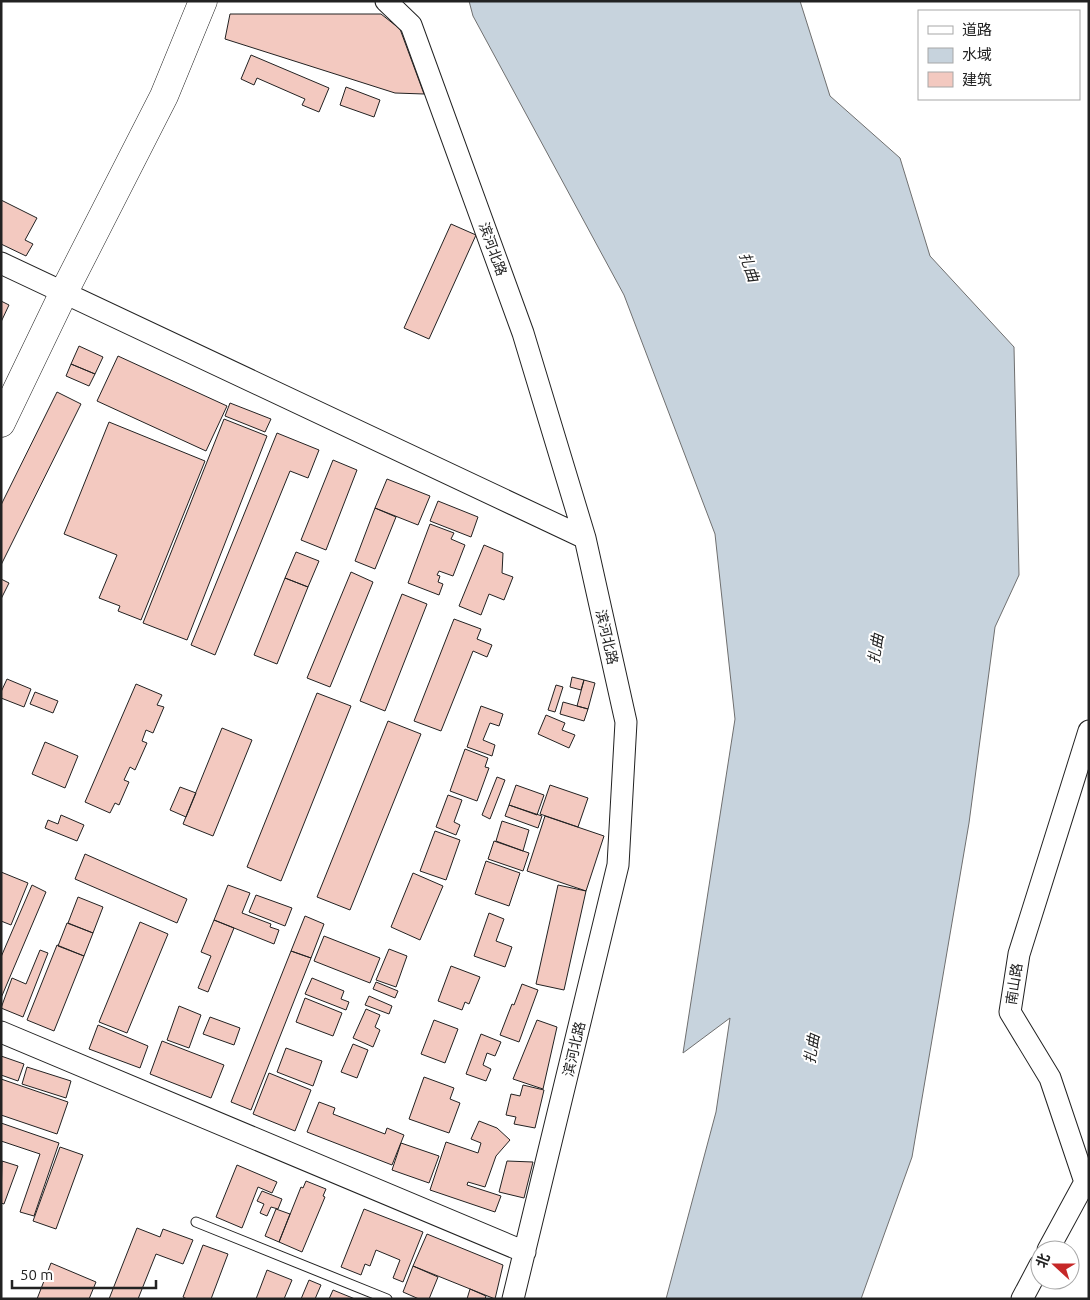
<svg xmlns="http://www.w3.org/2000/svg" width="1090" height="1300" font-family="Ubuntu,'Noto Sans SC',sans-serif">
<rect width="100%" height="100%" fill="#fff"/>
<path fill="#c7d3dd" stroke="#6f6f6f" d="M 469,1 L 800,1 L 830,96 L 900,158 L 930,256 L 1014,347 L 1019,575 L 995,627 L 969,823 L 912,1157 L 861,1299 L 666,1299 L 716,1112 L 730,1018 L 683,1053 L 735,719 L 715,534 L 624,295 L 473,16 Z"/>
<path fill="#f3c9c0" stroke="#222" d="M 230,14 L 381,14 L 400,29 L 424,94 L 395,93 L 225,39 Z
M 251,55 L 329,88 L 319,112 L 302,105 L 305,99 L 257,78 L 254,85 L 241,79 Z
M 346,87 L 380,100 L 374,117 L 340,105 Z
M 1,200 L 37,218 L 25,240 L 33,244 L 26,256 L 1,244 Z
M 451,224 L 476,235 L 429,339 L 404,328 Z
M 1,301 L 9,305 L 1,322 Z
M 79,346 L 103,357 L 95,374 L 71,364 Z
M 118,356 L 227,406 L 206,451 L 97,401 Z
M 71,364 L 95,374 L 89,386 L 66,376 Z
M 57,392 L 81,404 L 1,565 L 1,505 Z
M 230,403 L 271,419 L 265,432 L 225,416 Z
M 224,419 L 267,436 L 187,640 L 143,623 Z
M 109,422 L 205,461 L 141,620 L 118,611 L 120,606 L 99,598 L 117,555 L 64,534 Z
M 277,433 L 319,450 L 308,478 L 290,471 L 215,655 L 191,645 Z
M 333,460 L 357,470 L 326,550 L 301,540 Z
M 387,479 L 430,496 L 418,525 L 375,508 Z
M 438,501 L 478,517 L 471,537 L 430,521 Z
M 375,508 L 396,517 L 375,569 L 355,561 Z
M 430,524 L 454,533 L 451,539 L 465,545 L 453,576 L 439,571 L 437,575 L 440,576 L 438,582 L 443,584 L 439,595 L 408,583 Z
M 484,545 L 503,553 L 502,573 L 513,577 L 504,600 L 489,594 L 481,615 L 459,606 Z
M 296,552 L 319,561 L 308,587 L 285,578 Z
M 351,572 L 373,582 L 330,687 L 307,678 Z
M 285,578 L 308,587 L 277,664 L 254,655 Z
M 1,579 L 9,583 L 1,599 Z
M 402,594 L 427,604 L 385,711 L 360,701 Z
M 454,619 L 481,629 L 477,639 L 492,645 L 487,657 L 473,651 L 441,731 L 414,721 Z
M 572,677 L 584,680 L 581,690 L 570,687 Z
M 7,679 L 31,689 L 24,707 L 1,698 L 1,692 Z
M 584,680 L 595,683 L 588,709 L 577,706 Z
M 136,684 L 162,695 L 157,705 L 164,707 L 153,733 L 146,730 L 142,741 L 147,743 L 135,770 L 130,767 L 124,780 L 129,782 L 119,805 L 115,803 L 110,813 L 85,802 Z
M 556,685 L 563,687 L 555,712 L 548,710 Z
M 35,692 L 58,701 L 53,713 L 30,704 Z
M 317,693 L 351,706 L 281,881 L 247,867 Z
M 563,702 L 588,709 L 584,721 L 560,714 Z
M 481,706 L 503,714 L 499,726 L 490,723 L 483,740 L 495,745 L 492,756 L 467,747 Z
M 546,715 L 565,723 L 562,730 L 575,735 L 569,748 L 538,734 Z
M 388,721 L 421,734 L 350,910 L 317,897 Z
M 222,728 L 252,740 L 213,836 L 183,824 Z
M 45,742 L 78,756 L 65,788 L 32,774 Z
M 465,749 L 488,758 L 485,767 L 489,768 L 477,801 L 450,791 Z
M 497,777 L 505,780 L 490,819 L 482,815 Z
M 516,785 L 544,795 L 537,815 L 509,805 Z
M 550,785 L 588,798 L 578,827 L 540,814 Z
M 180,787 L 196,793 L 186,817 L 170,810 Z
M 448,795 L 462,800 L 454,822 L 460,825 L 456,835 L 436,827 Z
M 509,805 L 542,816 L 538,828 L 505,816 Z
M 61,815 L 84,825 L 77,841 L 45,828 L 48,820 L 58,824 Z
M 545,816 L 604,836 L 586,891 L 527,871 Z
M 502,821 L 529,830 L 523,851 L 496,841 Z
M 435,831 L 460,840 L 446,880 L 420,871 Z
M 494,841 L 529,853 L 523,871 L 488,859 Z
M 85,854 L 187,899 L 177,923 L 75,879 Z
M 486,861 L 520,873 L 509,906 L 475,894 Z
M 1,872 L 28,883 L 11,925 L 1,921 Z
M 413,873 L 443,886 L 420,940 L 391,927 Z
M 32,885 L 46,892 L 1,998 L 1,957 Z
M 228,885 L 250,893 L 242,913 L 271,924 L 270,927 L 279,930 L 274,944 L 214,920 Z
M 558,885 L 586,891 L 564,990 L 536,984 Z
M 256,895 L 292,908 L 285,926 L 249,912 Z
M 78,897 L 103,907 L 93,933 L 68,923 Z
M 489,913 L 504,919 L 496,941 L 512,947 L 505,967 L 474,956 Z
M 305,916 L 324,924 L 311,958 L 291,951 Z
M 214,920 L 234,928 L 208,992 L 198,988 L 211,956 L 201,952 Z
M 140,922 L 168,934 L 127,1033 L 99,1022 Z
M 67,923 L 93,933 L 84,956 L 58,946 Z
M 324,936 L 380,958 L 370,983 L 314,961 Z
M 57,945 L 84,956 L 54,1031 L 27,1020 Z
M 389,949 L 407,956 L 396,987 L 376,980 Z
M 40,950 L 48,953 L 23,1017 L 1,1008 L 12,978 L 26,984 Z
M 291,951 L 311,958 L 251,1110 L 231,1102 Z
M 451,966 L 480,977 L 469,1004 L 465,1002 L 462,1010 L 438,1001 Z
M 312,978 L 344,991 L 341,999 L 349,1002 L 346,1010 L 305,994 Z
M 376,982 L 398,991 L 395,998 L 373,989 Z
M 522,984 L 538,990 L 519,1042 L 500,1035 L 512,1004 L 514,1005 Z
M 369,996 L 392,1006 L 389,1014 L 365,1005 Z
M 305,998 L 342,1013 L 333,1036 L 296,1022 Z
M 179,1006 L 201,1015 L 189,1048 L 167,1040 Z
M 366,1009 L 380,1015 L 375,1027 L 380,1030 L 373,1047 L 353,1038 Z
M 210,1017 L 240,1028 L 234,1045 L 203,1034 Z
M 434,1020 L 458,1029 L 445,1063 L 421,1054 Z
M 537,1020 L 557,1027 L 543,1089 L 513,1079 Z
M 98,1025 L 148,1046 L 140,1068 L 89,1049 Z
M 481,1034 L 501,1042 L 495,1056 L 487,1053 L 483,1065 L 491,1069 L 486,1081 L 466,1074 Z
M 162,1041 L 224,1065 L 211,1098 L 150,1074 Z
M 353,1044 L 368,1050 L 357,1078 L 341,1072 Z
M 286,1048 L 322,1061 L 313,1086 L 277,1072 Z
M 1,1056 L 24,1064 L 18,1081 L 1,1075 Z
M 27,1067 L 71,1081 L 66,1098 L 22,1084 Z
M 269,1073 L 311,1090 L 295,1131 L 253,1114 Z
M 424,1077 L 454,1088 L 450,1099 L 460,1103 L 449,1133 L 409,1119 Z
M 1,1079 L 68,1102 L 57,1134 L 1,1115 Z
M 523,1085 L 544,1090 L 535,1128 L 514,1124 L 516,1117 L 506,1115 L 511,1094 L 520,1096 Z
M 319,1102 L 335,1108 L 333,1114 L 385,1134 L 387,1128 L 404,1135 L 392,1165 L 307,1132 Z
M 479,1121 L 497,1128 L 510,1140 L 496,1156 L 485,1187 L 468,1182 L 467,1185 L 501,1196 L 495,1212 L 430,1190 L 446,1142 L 478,1153 L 481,1143 L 471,1139 Z
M 1,1123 L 59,1143 L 34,1216 L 20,1212 L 40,1154 L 1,1141 Z
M 401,1143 L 439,1156 L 429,1183 L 392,1170 Z
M 60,1147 L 83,1155 L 56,1229 L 33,1221 Z
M 2,1161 L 18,1166 L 4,1204 L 1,1203 Z
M 507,1161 L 533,1162 L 524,1198 L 499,1192 Z
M 237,1165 L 277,1182 L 272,1193 L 258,1187 L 242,1228 L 216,1217 Z
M 306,1181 L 326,1189 L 323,1196 L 325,1197 L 302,1252 L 279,1242 L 301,1187 L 303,1188 Z
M 262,1191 L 282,1199 L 278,1209 L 271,1207 L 267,1216 L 260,1213 L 264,1204 L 257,1201 Z
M 276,1209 L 290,1214 L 279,1242 L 265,1236 Z
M 364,1209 L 423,1232 L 403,1282 L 393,1278 L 400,1260 L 376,1250 L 370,1266 L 365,1264 L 361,1275 L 341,1267 Z
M 137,1228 L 160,1237 L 163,1229 L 193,1240 L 183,1264 L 156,1254 L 138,1299 L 109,1299 Z
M 427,1234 L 503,1265 L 495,1299 L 413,1266 Z
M 203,1245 L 228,1254 L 211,1299 L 187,1299 L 183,1297 Z
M 51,1263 L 96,1282 L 89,1299 L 37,1299 Z
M 413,1266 L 438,1277 L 429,1299 L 419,1299 L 403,1292 Z
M 267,1270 L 292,1280 L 284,1299 L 256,1299 Z
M 309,1280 L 321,1285 L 315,1299 L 301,1299 Z
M 470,1289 L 486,1296 L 485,1299 L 467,1299 Z
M 333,1290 L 355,1299 L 329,1299 Z"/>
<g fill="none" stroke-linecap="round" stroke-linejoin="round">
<defs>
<path id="service" d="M 196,1222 L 387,1299"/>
<path id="tertiary" d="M 386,1 L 411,25 L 523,333 L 585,538 L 626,722 L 618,865 L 513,1299
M 1,263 L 585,538
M 1,1032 L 525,1252
M 1048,1250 L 1085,1182 L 1050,1078 L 1010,1012 L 1019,954 L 1089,731
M 1022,1299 L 1040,1265"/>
<path id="trunk" d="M 1,423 L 64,292 L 164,96 L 203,1"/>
</defs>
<use href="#service" stroke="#222" stroke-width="11"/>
<use href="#tertiary" stroke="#222" stroke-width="23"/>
<use href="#trunk" stroke="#222" stroke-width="29"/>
<use href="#service" stroke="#fff" stroke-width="9"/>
<use href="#tertiary" stroke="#fff" stroke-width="21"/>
<use href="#trunk" stroke="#fff" stroke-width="28"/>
</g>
<g text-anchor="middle" stroke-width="4" stroke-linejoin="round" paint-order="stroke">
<g font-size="14" fill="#222" stroke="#fff">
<text transform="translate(493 249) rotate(70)" y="5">滨河北路</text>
<text transform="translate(607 637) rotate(77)" y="5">滨河北路</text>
<text transform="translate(1014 984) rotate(-81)" y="5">南山路</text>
<text transform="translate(574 1049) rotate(-77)" y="5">滨河北路</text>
</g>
<g font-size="15" font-style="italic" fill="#222" stroke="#fff">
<text transform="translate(749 267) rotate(70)" y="5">扎曲</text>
<text transform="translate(876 649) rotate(-81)" y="5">扎曲</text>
<text transform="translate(812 1049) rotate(-81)" y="5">扎曲</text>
</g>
</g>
<rect width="1090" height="1300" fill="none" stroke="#222222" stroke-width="5"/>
<rect x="918" y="10" width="162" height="90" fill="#ffffff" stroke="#a7a7a7"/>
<rect x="928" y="26" width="25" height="8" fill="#ffffff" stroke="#a7a7a7"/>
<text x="962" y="35" font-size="15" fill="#222222">道路</text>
<rect x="928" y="48" width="25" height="15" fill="#c7d3dd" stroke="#a7a7a7"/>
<text x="962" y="60" font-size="15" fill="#222222">水域</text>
<rect x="928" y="72" width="25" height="15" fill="#f3c9c0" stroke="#a7a7a7"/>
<text x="962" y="85" font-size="15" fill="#222222">建筑</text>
<g transform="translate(1055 1265) rotate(291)"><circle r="24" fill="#ffffff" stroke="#a7a7a7"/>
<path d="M0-4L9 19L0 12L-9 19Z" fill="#c62828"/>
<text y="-8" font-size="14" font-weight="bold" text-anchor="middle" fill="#222222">北</text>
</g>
<path d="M12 1280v8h144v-8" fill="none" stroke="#222222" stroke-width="2.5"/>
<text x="20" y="1280" font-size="15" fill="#222222" stroke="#ffffff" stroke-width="4" paint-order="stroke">50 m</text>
</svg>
